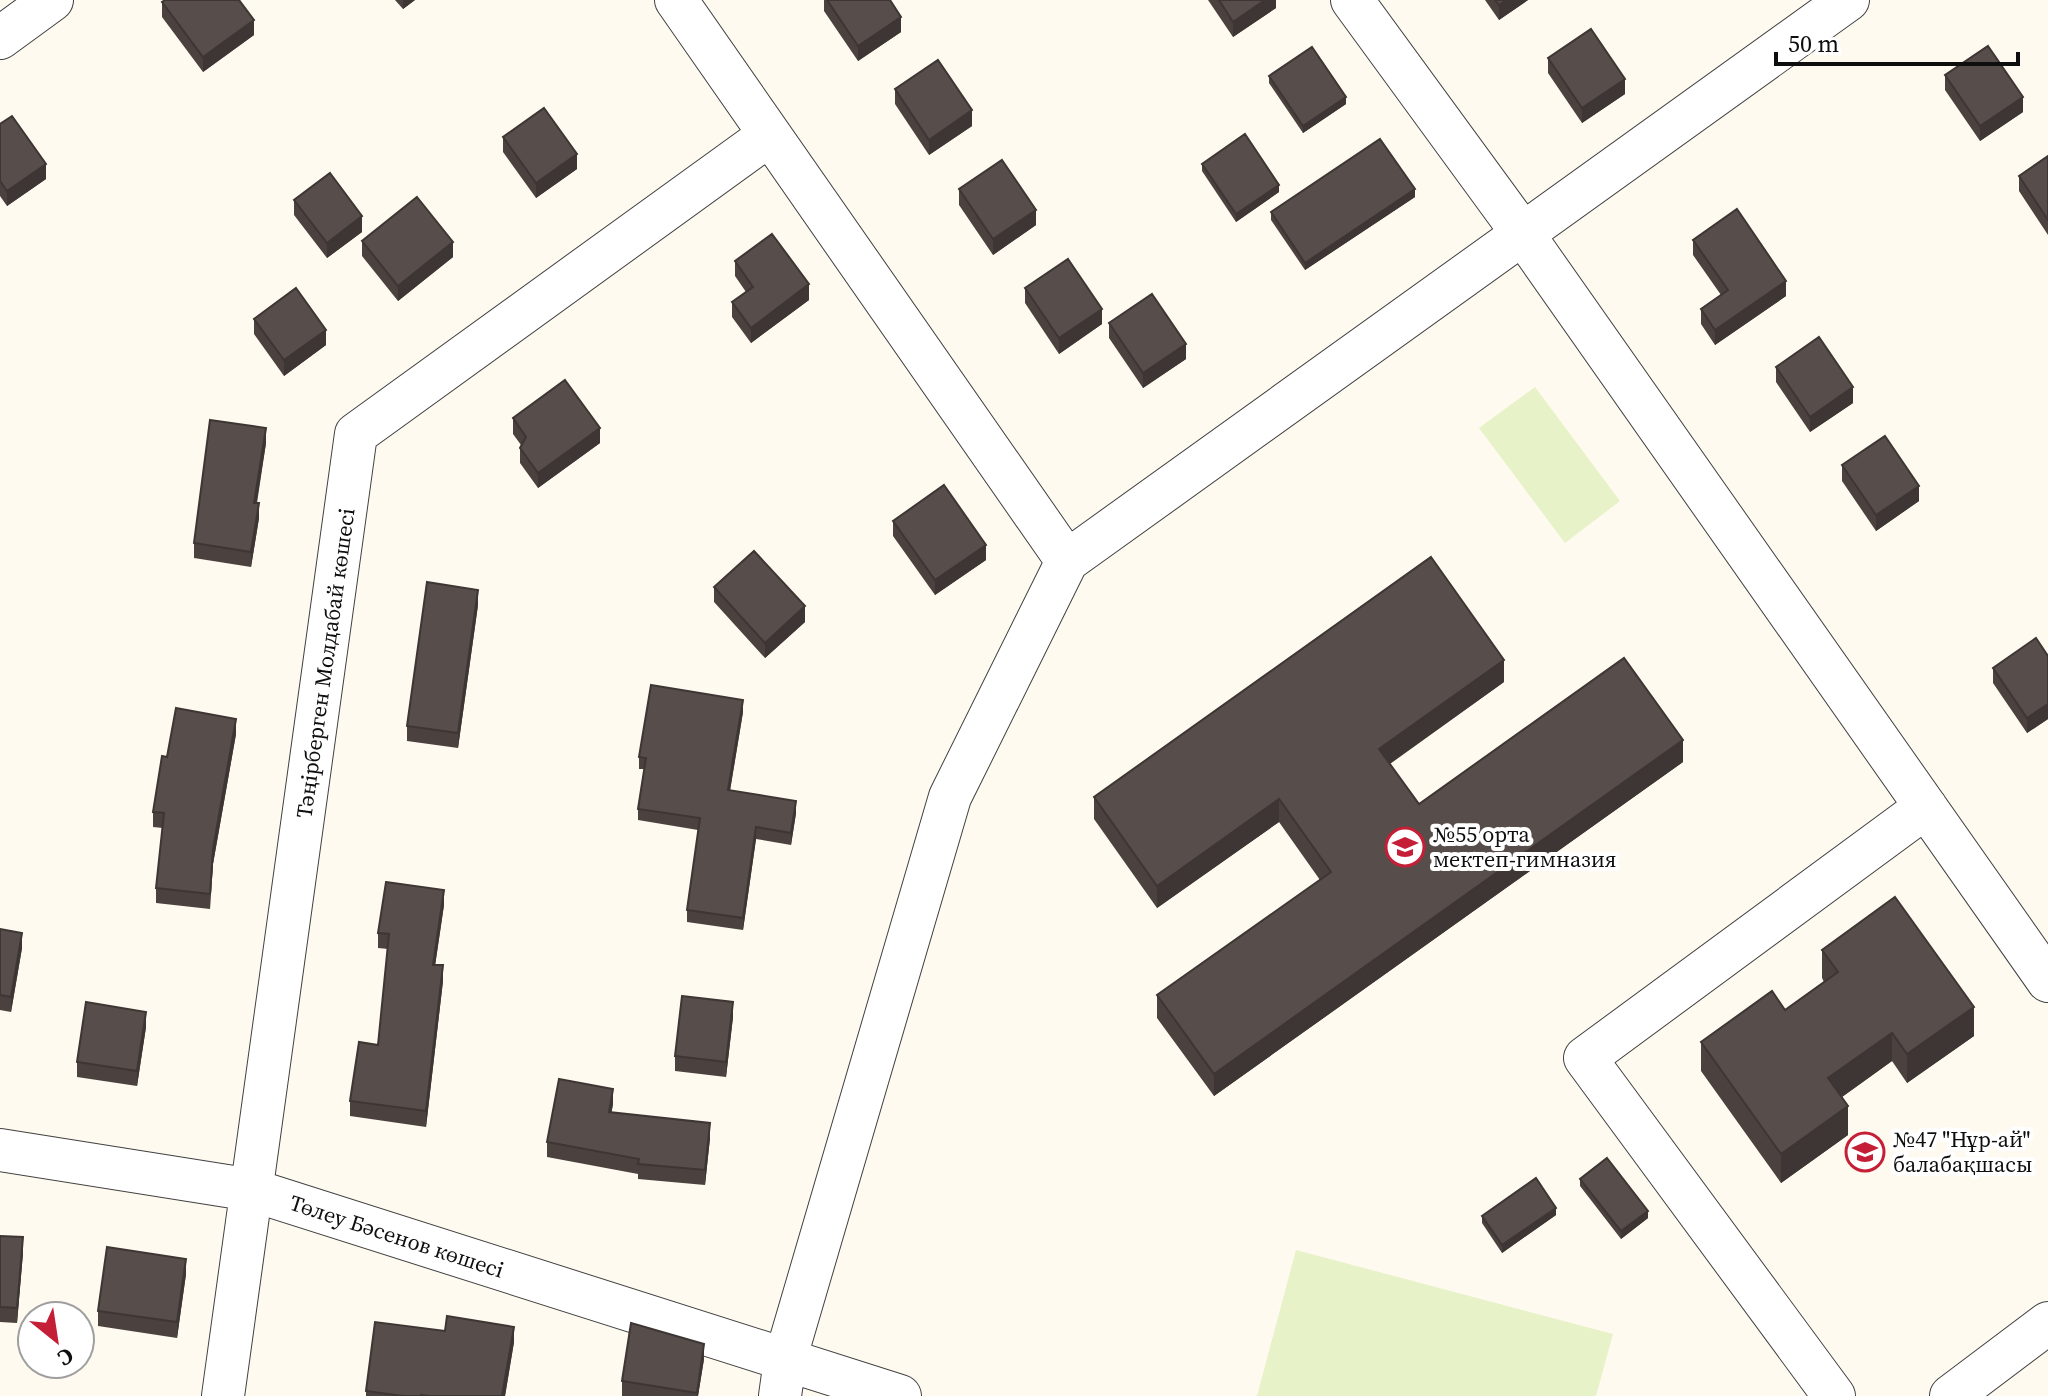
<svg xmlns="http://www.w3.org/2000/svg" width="2048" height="1396" font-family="'Source Serif 4',serif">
<rect width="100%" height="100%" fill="#fffaef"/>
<path fill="#e8f2c8" d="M 1535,387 L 1620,501 L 1565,543 L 1479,428 Z
M 1296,1250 L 1613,1334 L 1596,1396 L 1257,1396 Z"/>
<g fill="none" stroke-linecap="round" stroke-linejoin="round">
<defs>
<path id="minor" d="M 676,0 L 1067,561 L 950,797 L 785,1360 L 780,1396
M 1352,0 L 1523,234 L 2048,981
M 0,38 L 52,0
M 1067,561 L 1848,0
M 0,1150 L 252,1190 L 900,1396
M 223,1396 L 356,434 L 768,136
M 1834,1396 L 1585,1058 L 1926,807
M 1951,1396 L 2048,1323"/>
</defs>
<use href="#minor" stroke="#414141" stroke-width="44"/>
<use href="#minor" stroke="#fff" stroke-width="42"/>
</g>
<path fill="#4b4240" d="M 395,0 L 415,0 L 403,9 Z
M 824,0 L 890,0 L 901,32 L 858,61 L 824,11 Z
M 1208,0 L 1276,0 L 1276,8 L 1233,37 Z
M 1485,0 L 1528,0 L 1499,20 Z
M 162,2 L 254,35 L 203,72 L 162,17 Z
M 1548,58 L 1625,94 L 1582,123 L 1548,73 Z
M 1945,75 L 2023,112 L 1980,141 L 1945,90 Z
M 1269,76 L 1346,104 L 1303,133 L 1269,83 Z
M 895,89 L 972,126 L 929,155 L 895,104 Z
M 0,124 L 46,179 L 7,206 L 0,196 Z
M 503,137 L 577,169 L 536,198 L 503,152 Z
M 2048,156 L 2048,235 L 2019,191 L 2019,176 Z
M 1202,164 L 1279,192 L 1236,222 L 1202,171 Z
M 959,189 L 1036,225 L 993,255 L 959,205 Z
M 1415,197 L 1305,270 L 1271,220 L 1271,212 Z
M 294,200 L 362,232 L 327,258 L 294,215 Z
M 1693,240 L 1786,296 L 1715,345 L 1701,324 L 1701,309 L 1721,295 L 1693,255 Z
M 362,241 L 453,257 L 398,301 L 362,256 Z
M 735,261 L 809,300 L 751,343 L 732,317 L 732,302 L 746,292 L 735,276 Z
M 1025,288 L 1102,324 L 1059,354 L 1025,303 Z
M 254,319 L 326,345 L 284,376 L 254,334 Z
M 1109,323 L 1186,359 L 1143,388 L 1109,338 Z
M 1776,367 L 1853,403 L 1810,432 L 1776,382 Z
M 513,418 L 600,443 L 538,488 L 520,463 L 520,448 L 521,445 L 513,434 Z
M 266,443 L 257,503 L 259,518 L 251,567 L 194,558 L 194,543 Z
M 1842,465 L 1919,501 L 1876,531 L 1842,481 Z
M 893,521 L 986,560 L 935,595 L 893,536 Z
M 714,587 L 805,622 L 765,658 L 714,602 Z
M 478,605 L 458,748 L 407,741 L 407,726 Z
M 2048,656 L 2048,719 L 2027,733 L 1993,683 L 1993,668 Z
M 1504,682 L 1390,764 L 1419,804 L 1683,762 L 1214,1096 L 1157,1018 L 1157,995 L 1320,880 L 1279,822 L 1157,908 L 1094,819 L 1094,797 Z
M 743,712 L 730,791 L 796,813 L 791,845 L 756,839 L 743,930 L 687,922 L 687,910 L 698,830 L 638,820 L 638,809 L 644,769 L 639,769 L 639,757 Z
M 236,734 L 213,864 L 210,909 L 156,903 L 156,888 L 163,828 L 153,827 L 153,812 L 167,757 Z
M 444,905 L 435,965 L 443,981 L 426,1127 L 350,1116 L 350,1101 L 378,1045 L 388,949 L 378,948 L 378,933 Z
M 0,929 L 22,948 L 11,1012 L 0,1010 Z
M 1822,950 L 1974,1036 L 1907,1083 L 1892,1061 L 1842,1097 L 1848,1135 L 1781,1183 L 1701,1071 L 1701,1042 L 1785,1010 L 1824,982 L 1822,978 Z
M 733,1017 L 726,1077 L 675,1071 L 675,1056 Z
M 146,1027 L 137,1086 L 77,1077 L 77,1062 Z
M 613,1104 L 611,1113 L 710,1138 L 705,1185 L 638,1179 L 638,1174 L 547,1157 L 547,1142 Z
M 1580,1179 L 1648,1218 L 1621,1239 L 1580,1186 Z
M 1556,1215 L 1502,1253 L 1482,1223 L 1482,1216 Z
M 0,1236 L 23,1253 L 17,1323 L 0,1322 Z
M 186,1274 L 177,1338 L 98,1326 L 98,1311 Z
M 514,1342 L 505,1396 L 366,1396 L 366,1391 Z
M 704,1359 L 698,1396 L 622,1396 L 622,1381 Z"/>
<path fill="#3d3634" d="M 403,0 L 415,0 L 403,9 Z
M 1265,0 L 1276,0 L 1276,8 L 1233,37 L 1233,22 Z
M 1506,0 L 1528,0 L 1499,20 L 1499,5 Z
M 901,17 L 901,32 L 858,61 L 858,46 Z
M 254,20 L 254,35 L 203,72 L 203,57 Z
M 1625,79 L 1625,94 L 1582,123 L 1582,108 Z
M 1346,97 L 1346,104 L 1303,133 L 1303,126 Z
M 2023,97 L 2023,112 L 1980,141 L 1980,126 Z
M 972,110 L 972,126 L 929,155 L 929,140 Z
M 577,154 L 577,169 L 536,198 L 536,183 Z
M 46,164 L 46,179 L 7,206 L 7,191 Z
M 1279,185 L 1279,192 L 1236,222 L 1236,214 Z
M 1415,189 L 1415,197 L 1305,270 L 1305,263 Z
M 1036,210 L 1036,225 L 993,255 L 993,239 Z
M 362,216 L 362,232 L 327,258 L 327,243 Z
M 453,242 L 453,257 L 398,301 L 398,286 Z
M 1786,281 L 1786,296 L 1715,345 L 1715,330 Z
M 809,284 L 809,300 L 751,343 L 751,328 Z
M 1102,309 L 1102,324 L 1059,354 L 1059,338 Z
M 326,330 L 326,345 L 284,376 L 284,360 Z
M 1186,344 L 1186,359 L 1143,388 L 1143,373 Z
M 1853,387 L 1853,403 L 1810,432 L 1810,417 Z
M 266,428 L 266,443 L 254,518 L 254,503 Z
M 600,428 L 600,443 L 538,488 L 538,473 Z
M 1919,486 L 1919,501 L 1876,531 L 1876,515 Z
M 259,503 L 259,518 L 251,567 L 251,552 Z
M 986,545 L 986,560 L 935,595 L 935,580 Z
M 478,590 L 478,605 L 458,748 L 458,733 Z
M 805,606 L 805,622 L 765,658 L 765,643 Z
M 1504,660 L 1504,682 L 1379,771 L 1379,749 Z
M 743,700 L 743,712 L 728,802 L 728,790 Z
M 2048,704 L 2048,719 L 2027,733 L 2027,718 Z
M 236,719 L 236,734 L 213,864 L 210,909 L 213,849 Z
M 1683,740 L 1683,762 L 1214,1096 L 1214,1074 Z
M 1279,799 L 1279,822 L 1157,908 L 1157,886 Z
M 796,801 L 796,813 L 791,845 L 791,833 Z
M 756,827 L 756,839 L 743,930 L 743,918 Z
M 444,890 L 444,905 L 433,980 L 433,965 Z
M 22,933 L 22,948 L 11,1012 L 11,997 Z
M 443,965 L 443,981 L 426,1127 L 426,1111 Z
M 733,1002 L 733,1017 L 726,1077 L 726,1062 Z
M 1974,1007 L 1974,1036 L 1907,1083 L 1907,1054 Z
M 146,1012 L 146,1027 L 137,1086 L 137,1071 Z
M 1892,1033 L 1892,1061 L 1828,1107 L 1828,1078 Z
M 613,1089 L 613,1104 L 609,1128 L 609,1112 Z
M 1848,1106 L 1848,1135 L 1781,1183 L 1781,1154 Z
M 710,1123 L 710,1138 L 705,1185 L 705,1170 Z
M 1556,1208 L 1556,1215 L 1502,1253 L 1502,1245 Z
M 1648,1211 L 1648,1218 L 1621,1239 L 1621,1231 Z
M 23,1237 L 23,1253 L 17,1323 L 17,1308 Z
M 186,1259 L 186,1274 L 177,1338 L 177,1322 Z
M 514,1327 L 514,1342 L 505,1396 L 502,1396 Z
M 704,1344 L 704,1359 L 698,1396 L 697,1396 Z"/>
<path fill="#574d4a" stroke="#3d3634" stroke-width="2" d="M 165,0 L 239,0 L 254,20 L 203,57 L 162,2 Z
M 827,0 L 890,0 L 901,17 L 858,46 Z
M 1219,0 L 1265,0 L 1233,22 Z
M 1495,0 L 1506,0 L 1499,5 Z
M 1591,29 L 1625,79 L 1582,108 L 1548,58 Z
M 1988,46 L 2023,97 L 1980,126 L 1945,75 Z
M 1312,47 L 1346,97 L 1303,126 L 1269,76 Z
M 938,60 L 972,110 L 929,140 L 895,89 Z
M 544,108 L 577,154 L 536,183 L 503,137 Z
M 12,116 L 46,164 L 7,191 L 0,181 L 0,124 Z
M 1245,134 L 1279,185 L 1236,214 L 1202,164 Z
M 1380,139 L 1415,189 L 1305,263 L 1271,212 Z
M 2048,156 L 2048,220 L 2019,176 Z
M 1002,160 L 1036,210 L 993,239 L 959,189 Z
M 330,173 L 362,216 L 327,243 L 294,200 Z
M 417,197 L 453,242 L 398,286 L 362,241 Z
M 1737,209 L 1786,281 L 1715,330 L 1701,309 L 1728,290 L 1693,240 Z
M 772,234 L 809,284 L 751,328 L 732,302 L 753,287 L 735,261 Z
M 1068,259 L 1102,309 L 1059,338 L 1025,288 Z
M 296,288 L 326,330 L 284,360 L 254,319 Z
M 1152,294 L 1186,344 L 1143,373 L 1109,323 Z
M 1819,337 L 1853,387 L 1810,417 L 1776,367 Z
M 565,380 L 600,428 L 538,473 L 520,448 L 526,437 L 513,418 Z
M 210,420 L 266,428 L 254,503 L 259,503 L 251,552 L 194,543 Z
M 1885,436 L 1919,486 L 1876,515 L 1842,465 Z
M 944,485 L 986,545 L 935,580 L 893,521 Z
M 754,551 L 805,606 L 765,643 L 714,587 Z
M 1431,557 L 1504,660 L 1379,749 L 1419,804 L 1624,658 L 1683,740 L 1214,1074 L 1157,995 L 1331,872 L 1279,799 L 1157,886 L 1094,797 Z
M 427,582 L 478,590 L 458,733 L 407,726 Z
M 2036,638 L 2048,656 L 2048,704 L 2027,718 L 1993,668 Z
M 651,685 L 743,700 L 728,790 L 796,801 L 791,833 L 756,827 L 743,918 L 687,910 L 700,818 L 638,809 L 646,758 L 639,757 Z
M 176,708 L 236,719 L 213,849 L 210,894 L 156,888 L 164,813 L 153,812 L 162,756 L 167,757 Z
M 386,882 L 444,890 L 433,965 L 443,965 L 426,1111 L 350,1101 L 359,1042 L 378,1045 L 389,934 L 378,933 Z
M 1895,897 L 1974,1007 L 1907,1054 L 1892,1033 L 1828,1078 L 1848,1106 L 1781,1154 L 1701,1042 L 1772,991 L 1785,1010 L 1838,972 L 1822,950 Z
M 0,929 L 22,933 L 11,997 L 0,995 Z
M 682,996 L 733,1002 L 726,1062 L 675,1056 Z
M 86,1002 L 146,1012 L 137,1071 L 77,1062 Z
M 559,1079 L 613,1089 L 609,1112 L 710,1123 L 705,1170 L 638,1164 L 639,1159 L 547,1142 Z
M 1607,1158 L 1648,1211 L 1621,1231 L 1580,1179 Z
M 1536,1178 L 1556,1208 L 1502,1245 L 1482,1216 Z
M 0,1236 L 23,1237 L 17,1308 L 0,1307 Z
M 107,1247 L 186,1259 L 177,1322 L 98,1311 Z
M 447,1316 L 514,1327 L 502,1396 L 429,1396 L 421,1395 L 421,1396 L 403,1396 L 366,1391 L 375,1322 L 445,1331 Z
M 631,1323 L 704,1344 L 697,1393 L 622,1381 Z"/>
<defs>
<symbol id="school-ring" viewBox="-11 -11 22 22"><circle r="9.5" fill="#fff" stroke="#c51f37" stroke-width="1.5"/><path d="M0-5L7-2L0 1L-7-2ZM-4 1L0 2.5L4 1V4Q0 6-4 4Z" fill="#c51f37"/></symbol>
</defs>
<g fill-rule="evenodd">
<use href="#school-ring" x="1383" y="825" width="44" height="44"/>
<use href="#school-ring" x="1843" y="1130" width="44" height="44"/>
</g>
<g text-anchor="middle" stroke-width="8" stroke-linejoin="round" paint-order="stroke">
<g font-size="22" fill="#0e0e0e" stroke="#fff">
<text transform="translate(325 663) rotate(-82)" y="8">Тәңірберген Молдабай көшесі</text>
<text transform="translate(397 1236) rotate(18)" y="8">Төлеу Бәсенов көшесі</text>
</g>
<g font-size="22" fill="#0e0e0e" stroke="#fff" text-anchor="start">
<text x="1433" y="842">№55 орта<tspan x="1433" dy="25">мектеп-гимназия</tspan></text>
<text x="1893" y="1147">№47 "Нұр-ай"<tspan x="1893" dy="25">балабақшасы</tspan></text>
</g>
</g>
<g transform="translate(56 1340) rotate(150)"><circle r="38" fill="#ffffff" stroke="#9f9f9f" stroke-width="2"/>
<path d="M0-6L14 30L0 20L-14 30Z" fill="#c51f37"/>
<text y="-12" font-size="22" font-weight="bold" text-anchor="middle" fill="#0e0e0e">С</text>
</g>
<path d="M1776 52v12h242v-12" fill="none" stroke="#0e0e0e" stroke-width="4"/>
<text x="1788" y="52" font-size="24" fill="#0e0e0e" stroke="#ffffff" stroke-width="6" paint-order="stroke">50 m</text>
</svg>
